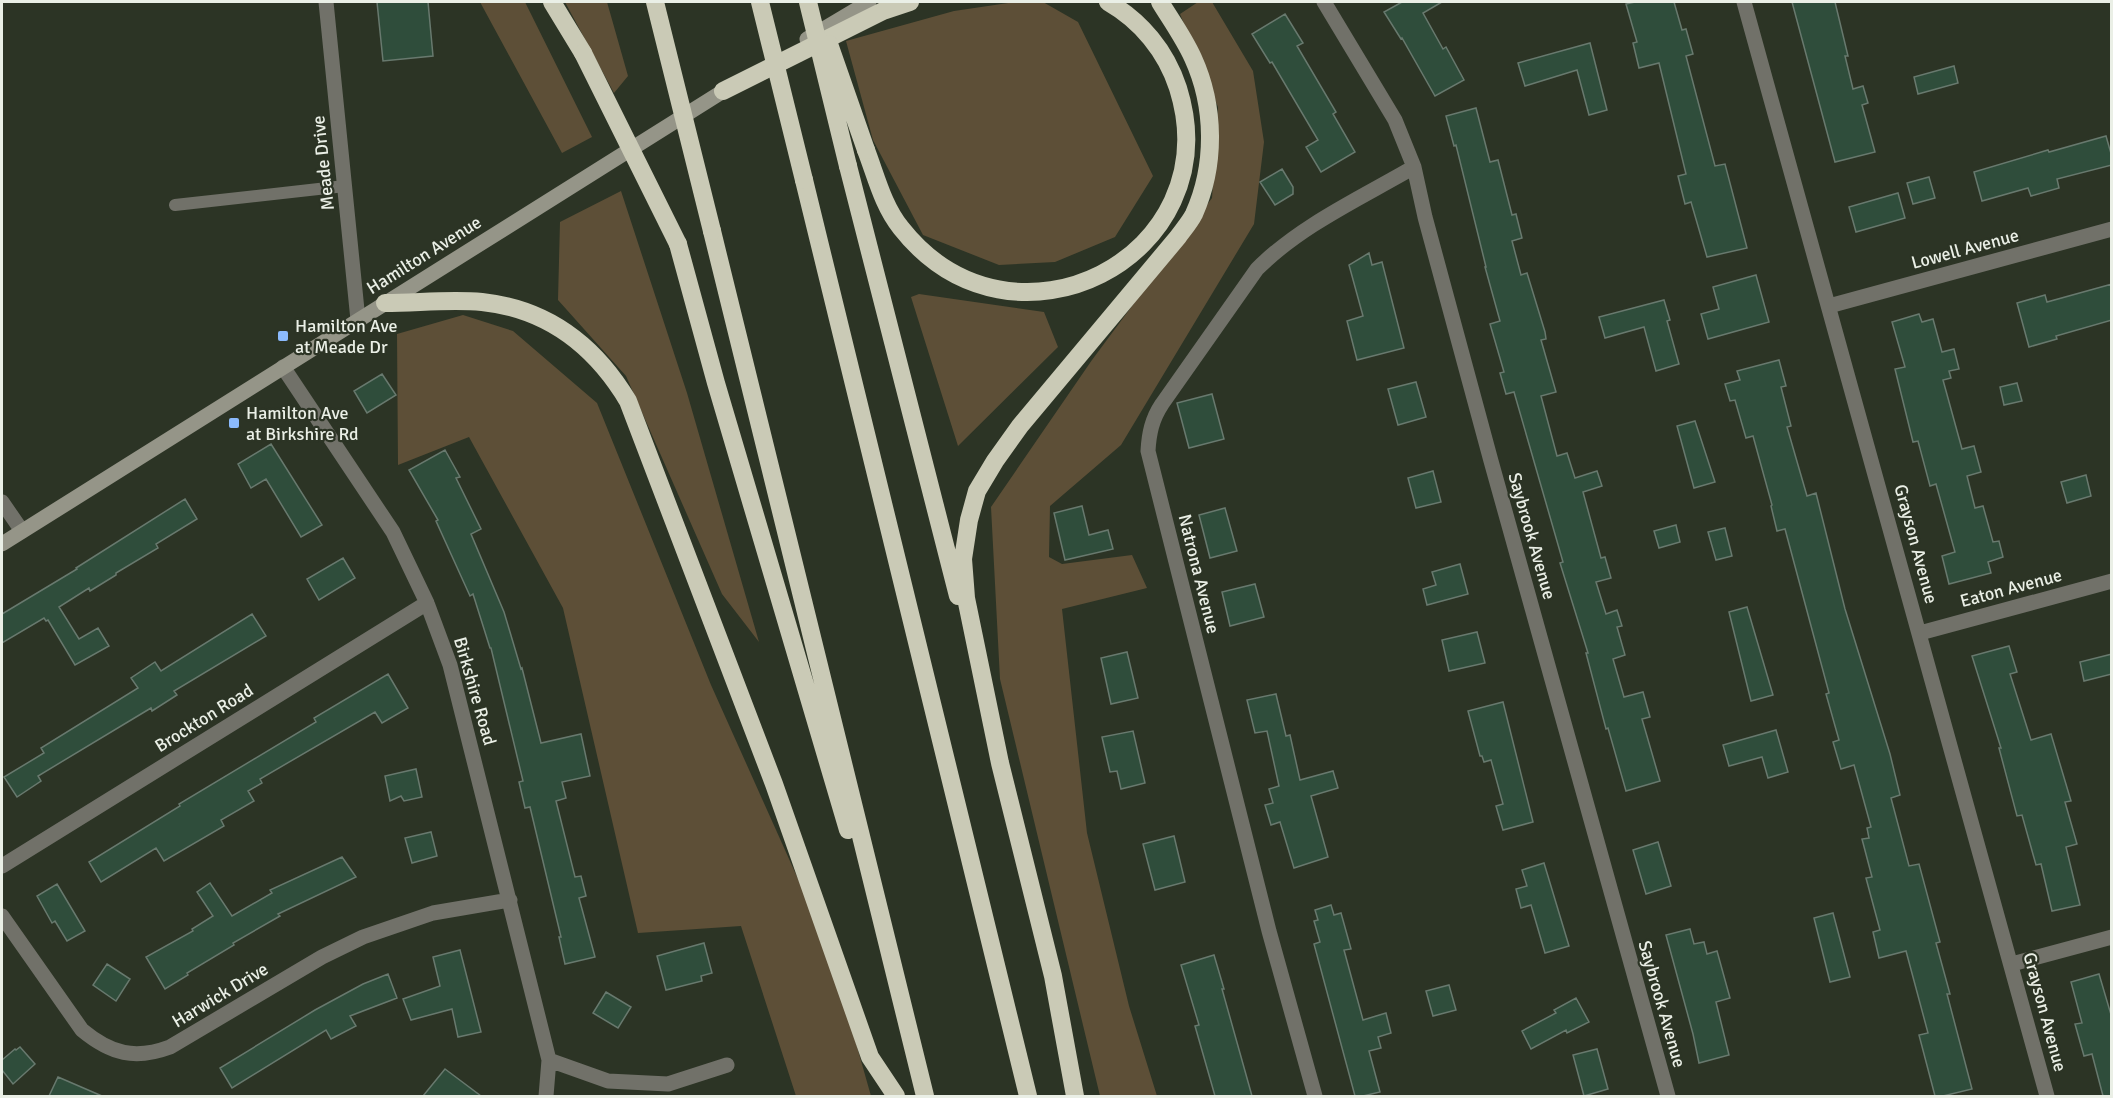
<svg xmlns="http://www.w3.org/2000/svg" width="2113" height="1098" font-family="Signika,sans-serif">
<rect width="100%" height="100%" fill="#2c3425"/>
<path fill="#5d4f37" d="M 480,2 L 525,2 L 592,137 L 562,153 Z
M 565,2 L 607,2 L 628,76 L 614,93 Z
M 1015,2 L 1043,2 L 1078,22 L 1153,176 L 1115,237 L 1055,262 L 999,265 L 923,235 L 873,140 L 846,41 L 954,11 Z
M 1198,2 L 1212,2 L 1253,71 L 1264,142 L 1254,224 L 1121,445 L 1050,506 L 1049,557 L 1062,564 L 1132,555 L 1147,588 L 1062,609 L 1087,833 L 1129,1006 L 1157,1096 L 1100,1096 L 1000,679 L 991,507 L 1092,360 L 1212,198 L 1218,107 L 1180,14 Z
M 621,191 L 687,393 L 759,642 L 722,594 L 626,376 L 558,300 L 560,222 Z
M 919,294 L 1044,312 L 1058,347 L 958,446 L 911,297 Z
M 463,315 L 513,331 L 597,403 L 711,685 L 829,948 L 871,1096 L 796,1096 L 741,926 L 638,933 L 563,608 L 469,437 L 398,465 L 397,334 Z"/>
<path fill="#2f4d3b" stroke="#68796e" stroke-width="1.5" d="M 377,2 L 428,2 L 433,56 L 383,61 Z
M 1402,2 L 1442,2 L 1423,13 L 1443,49 L 1446,47 L 1464,80 L 1435,96 L 1402,38 L 1401,39 L 1384,12 Z
M 1635,2 L 1674,2 L 1682,30 L 1686,29 L 1693,54 L 1686,56 L 1715,166 L 1725,164 L 1747,248 L 1707,257 L 1691,202 L 1685,204 L 1678,176 L 1686,174 L 1659,63 L 1639,68 L 1633,43 L 1637,42 L 1626,4 Z
M 1792,2 L 1835,2 L 1848,56 L 1845,56 L 1853,89 L 1863,86 L 1868,103 L 1862,105 L 1875,152 L 1835,162 Z
M 1285,14 L 1303,43 L 1297,46 L 1336,112 L 1333,114 L 1355,152 L 1321,172 L 1306,147 L 1318,140 L 1272,62 L 1270,63 L 1252,34 Z
M 1590,43 L 1607,110 L 1589,115 L 1577,70 L 1525,86 L 1518,63 Z
M 1954,66 L 1958,83 L 1918,94 L 1914,77 Z
M 1476,108 L 1490,162 L 1498,160 L 1512,215 L 1516,214 L 1522,238 L 1512,241 L 1521,275 L 1527,273 L 1545,332 L 1546,339 L 1541,340 L 1556,392 L 1541,396 L 1557,456 L 1567,453 L 1575,478 L 1597,471 L 1602,486 L 1583,492 L 1601,558 L 1605,557 L 1611,578 L 1596,582 L 1606,614 L 1617,610 L 1622,626 L 1617,627 L 1625,655 L 1613,659 L 1624,697 L 1643,692 L 1650,717 L 1642,719 L 1660,781 L 1626,791 L 1608,728 L 1606,729 L 1586,653 L 1588,653 L 1560,563 L 1563,562 L 1514,392 L 1506,394 L 1500,373 L 1504,372 L 1490,324 L 1500,321 L 1485,267 L 1486,267 L 1456,145 L 1454,146 L 1446,116 Z
M 2106,136 L 2112,157 L 2112,165 L 2057,179 L 2059,188 L 2031,196 L 2028,188 L 1982,201 L 1974,172 L 2048,150 L 2049,152 Z
M 1282,169 L 1293,187 L 1293,194 L 1275,205 L 1260,182 Z
M 1929,177 L 1935,198 L 1913,204 L 1907,183 Z
M 1898,193 L 1905,218 L 1856,232 L 1849,207 Z
M 1369,253 L 1372,265 L 1382,262 L 1404,348 L 1357,360 L 1347,321 L 1363,316 L 1349,265 Z
M 1756,275 L 1769,322 L 1708,339 L 1701,314 L 1719,309 L 1713,287 Z
M 2112,284 L 2112,320 L 2056,336 L 2057,339 L 2029,347 L 2017,303 L 2045,295 L 2047,302 Z
M 1664,300 L 1670,320 L 1667,321 L 1679,364 L 1656,371 L 1644,327 L 1605,338 L 1599,317 Z
M 1919,314 L 1922,322 L 1933,319 L 1942,352 L 1954,349 L 1959,369 L 1949,371 L 1951,378 L 1943,380 L 1962,449 L 1974,446 L 1981,472 L 1967,476 L 1975,508 L 1983,506 L 1993,542 L 1999,541 L 2003,557 L 1988,562 L 1991,573 L 1949,584 L 1942,556 L 1955,552 L 1936,484 L 1930,486 L 1918,441 L 1913,442 L 1895,369 L 1905,367 L 1892,322 Z
M 1779,360 L 1786,386 L 1781,387 L 1791,426 L 1787,427 L 1807,496 L 1816,493 L 1845,609 L 1890,754 L 1900,795 L 1891,798 L 1909,866 L 1919,864 L 1940,942 L 1936,943 L 1950,994 L 1947,994 L 1972,1089 L 1943,1096 L 1935,1096 L 1919,1035 L 1928,1033 L 1906,951 L 1879,958 L 1873,932 L 1880,930 L 1866,878 L 1872,877 L 1862,839 L 1869,838 L 1867,828 L 1871,827 L 1854,765 L 1841,769 L 1833,742 L 1839,740 L 1826,694 L 1829,693 L 1785,529 L 1777,531 L 1771,506 L 1772,505 L 1753,436 L 1746,438 L 1735,400 L 1730,401 L 1725,384 L 1740,380 L 1737,371 Z
M 382,374 L 396,395 L 367,413 L 354,391 Z
M 1416,382 L 1426,417 L 1398,425 L 1388,389 Z
M 2017,383 L 2022,401 L 2004,405 L 2000,387 Z
M 1212,394 L 1224,439 L 1189,448 L 1177,403 Z
M 1695,421 L 1715,482 L 1694,488 L 1677,426 Z
M 271,444 L 322,525 L 301,537 L 266,479 L 251,488 L 238,464 Z
M 445,450 L 460,477 L 456,478 L 481,529 L 471,534 L 504,612 L 521,669 L 522,668 L 541,743 L 581,734 L 590,776 L 562,782 L 566,798 L 556,801 L 575,877 L 581,876 L 586,896 L 579,898 L 595,957 L 565,964 L 559,937 L 561,937 L 530,807 L 525,808 L 519,782 L 523,781 L 491,648 L 490,648 L 473,594 L 470,596 L 436,521 L 438,520 L 409,470 Z
M 1433,471 L 1441,502 L 1416,508 L 1408,478 Z
M 2086,475 L 2091,496 L 2067,503 L 2061,482 Z
M 185,499 L 197,519 L 156,544 L 158,548 L 116,573 L 116,575 L 90,591 L 89,588 L 59,607 L 79,639 L 98,628 L 109,646 L 75,665 L 48,620 L 46,621 L 44,618 L 2,643 L 2,614 L 77,569 L 76,568 Z
M 1082,506 L 1089,535 L 1108,530 L 1113,549 L 1065,560 L 1054,513 Z
M 1225,508 L 1237,551 L 1210,558 L 1199,515 Z
M 1676,525 L 1680,542 L 1659,548 L 1654,531 Z
M 1725,528 L 1732,556 L 1716,560 L 1708,532 Z
M 343,558 L 355,578 L 319,600 L 307,579 Z
M 1460,564 L 1468,594 L 1427,605 L 1423,589 L 1436,585 L 1432,572 Z
M 1255,584 L 1264,617 L 1230,626 L 1222,592 Z
M 1747,607 L 1773,695 L 1751,701 L 1729,612 Z
M 252,614 L 266,636 L 174,691 L 177,695 L 152,711 L 151,708 L 38,776 L 41,781 L 17,797 L 4,777 L 44,753 L 41,748 L 138,688 L 131,678 L 155,662 L 161,671 Z
M 1477,632 L 1485,663 L 1449,671 L 1442,640 Z
M 2009,646 L 2017,672 L 2010,674 L 2031,740 L 2051,734 L 2071,801 L 2065,802 L 2077,844 L 2066,847 L 2080,905 L 2052,911 L 2041,864 L 2036,865 L 2022,815 L 2017,816 L 1999,748 L 2001,748 L 1972,656 Z
M 1127,652 L 1138,698 L 1111,704 L 1101,658 Z
M 2112,654 L 2112,674 L 2084,681 L 2080,662 Z
M 388,674 L 408,708 L 382,723 L 375,712 L 260,779 L 262,783 L 248,791 L 254,801 L 221,820 L 224,826 L 164,861 L 156,848 L 101,882 L 89,862 L 180,806 L 179,804 L 316,722 L 314,718 Z
M 1276,694 L 1286,736 L 1290,735 L 1300,780 L 1333,771 L 1338,788 L 1311,796 L 1328,857 L 1294,868 L 1280,822 L 1271,825 L 1265,805 L 1273,803 L 1269,789 L 1279,786 L 1267,731 L 1255,733 L 1247,700 Z
M 1503,702 L 1533,822 L 1503,830 L 1496,806 L 1503,804 L 1491,760 L 1484,762 L 1482,756 L 1480,756 L 1468,711 Z
M 1776,730 L 1788,772 L 1768,778 L 1762,757 L 1729,766 L 1723,745 Z
M 1133,731 L 1145,783 L 1121,789 L 1117,771 L 1110,772 L 1102,737 Z
M 416,769 L 422,797 L 404,801 L 401,796 L 390,801 L 385,776 Z
M 431,832 L 437,856 L 412,863 L 405,838 Z
M 1174,836 L 1185,882 L 1155,890 L 1143,844 Z
M 1658,842 L 1671,886 L 1646,894 L 1633,850 Z
M 342,857 L 356,877 L 278,914 L 280,916 L 233,943 L 234,945 L 187,973 L 188,975 L 165,989 L 146,957 L 193,931 L 192,929 L 213,916 L 197,892 L 210,883 L 232,916 L 272,893 L 270,890 Z
M 1544,863 L 1569,946 L 1545,953 L 1531,905 L 1521,908 L 1516,889 L 1527,886 L 1522,870 Z
M 57,884 L 85,931 L 67,941 L 55,921 L 52,923 L 37,896 Z
M 1331,905 L 1334,915 L 1341,913 L 1351,949 L 1344,950 L 1363,1020 L 1386,1013 L 1391,1033 L 1378,1037 L 1381,1048 L 1369,1051 L 1380,1092 L 1363,1096 L 1355,1096 L 1314,944 L 1320,942 L 1314,921 L 1318,920 L 1315,910 Z
M 1833,913 L 1850,977 L 1830,982 L 1814,918 Z
M 1690,929 L 1694,944 L 1704,942 L 1707,954 L 1717,951 L 1730,998 L 1716,1002 L 1729,1055 L 1699,1063 L 1693,1034 L 1666,935 Z
M 704,943 L 712,973 L 701,976 L 702,981 L 666,990 L 657,956 Z
M 460,950 L 481,1032 L 458,1037 L 452,1009 L 411,1020 L 403,999 L 440,986 L 433,957 Z
M 1214,955 L 1224,989 L 1222,989 L 1252,1096 L 1215,1096 L 1195,1026 L 1199,1025 L 1181,965 Z
M 107,964 L 130,979 L 116,1001 L 93,985 Z
M 388,974 L 397,998 L 350,1016 L 356,1026 L 331,1039 L 326,1030 L 232,1088 L 220,1068 L 315,1010 L 363,984 Z
M 2099,974 L 2112,1018 L 2112,1096 L 2103,1096 L 2092,1054 L 2084,1056 L 2075,1024 L 2082,1023 L 2071,982 Z
M 1449,985 L 1456,1010 L 1433,1016 L 1426,991 Z
M 606,992 L 631,1007 L 618,1028 L 593,1013 Z
M 1576,998 L 1589,1022 L 1567,1033 L 1566,1030 L 1531,1049 L 1522,1031 L 1556,1013 L 1554,1010 Z
M 20,1047 L 35,1064 L 13,1084 L 2,1070 L 2,1060 L 15,1049 L 16,1050 Z
M 1597,1049 L 1608,1089 L 1584,1096 L 1573,1055 Z
M 445,1069 L 481,1096 L 423,1096 Z
M 58,1077 L 102,1096 L 49,1096 Z"/>
<g fill="none" stroke-linecap="round" stroke-linejoin="round">
<path stroke="#717169" stroke-width="12" d="M 175,205 L 345,186"/>
<path stroke="#717169" stroke-width="15" d="M 326,2 L 358,320
M 1324,2 L 1395,120 L 1414,167 L 1425,217 L 1491,461 L 1668,1096
M 1744,2 L 2047,1096
M 1829,306 L 2112,229
M 283,367 L 393,532 L 427,603 L 450,665 L 549,1060 L 608,1081 L 668,1084 L 727,1065
M 2,502 L 22,531
M 1920,633 L 2112,581
M 2,866 L 427,603
M 2,916 L 82,1030 C 111,1054 135,1060 170,1047 L 322,957 L 363,937 L 433,913 L 510,900
M 2012,964 L 2112,937
M 546,1096 L 549,1060
M 1315,1096 L 1269,931 L 1148,451 C 1149,433 1152,419 1162,404 L 1257,269 C 1301,225 1361,198 1414,167"/>
<path stroke="#959588" stroke-width="15" d="M 807,39 L 869,2
M 2,544 L 733,85"/>
<path stroke="#cacab6" stroke-width="18" d="M 552,2 L 583,53
M 723,91 L 883,11 L 910,2
M 866,150 C 876,176 883,206 901,228 C 1012,369 1231,257 1178,88 C 1166,51 1141,21 1108,2
M 848,166 L 958,596
M 804,180 L 1028,1096
M 712,231 L 925,1096
M 678,244 L 716,383 L 848,830
M 385,303 C 417,303 450,299 482,302 C 548,309 595,346 628,401 L 774,784 L 870,1057 L 896,1096
M 1075,1096 L 1053,976 L 1000,763 L 966,598 L 963,559 L 969,520 L 977,491 L 995,461 L 1020,426 L 1178,237 C 1183,230 1190,222 1194,214 C 1216,165 1215,106 1193,58 C 1184,38 1171,20 1160,2"/>
<path stroke="#cacab6" stroke-width="18" d="M 655,2 L 712,231
M 760,2 L 804,180
M 808,2 L 848,166
M 829,44 L 866,150
M 583,53 L 678,244"/>
</g>
<g fill="#8bbafc" stroke="#2c3425" stroke-width="2">
<rect x="277" y="330" width="12" height="12" rx="3"/>
<rect x="228" y="417" width="12" height="12" rx="3"/>
</g>
<g text-anchor="middle" stroke-width="4.5" stroke-linejoin="round" paint-order="stroke">
<g font-size="18" fill="#eaefe6" stroke="#2c3425">
<text transform="translate(323 163) rotate(-96)" y="6">Meade Drive</text>
<text transform="translate(1965 249) rotate(-15)" y="6">Lowell Avenue</text>
<text transform="translate(424 255) rotate(-32)" y="6">Hamilton Avenue</text>
<text transform="translate(1532 536) rotate(74)" y="6">Saybrook Avenue</text>
<text transform="translate(1916 544) rotate(75)" y="6">Grayson Avenue</text>
<text transform="translate(1199 574) rotate(76)" y="6">Natrona Avenue</text>
<text transform="translate(2011 588) rotate(-15)" y="6">Eaton Avenue</text>
<text transform="translate(475 691) rotate(74)" y="6">Birkshire Road</text>
<text transform="translate(204 718) rotate(-32)" y="6">Brockton Road</text>
<text transform="translate(220 995) rotate(-31)" y="6">Harwick Drive</text>
<text transform="translate(1662 1004) rotate(74)" y="6">Saybrook Avenue</text>
<text transform="translate(2045 1012) rotate(75)" y="6">Grayson Avenue</text>
</g>
<g font-size="18" fill="#eaefe6" stroke="#2c3425" text-anchor="start">
<text x="295" y="332">Hamilton Ave<tspan x="295" dy="21">at Meade Dr</tspan></text>
<text x="246" y="419">Hamilton Ave<tspan x="246" dy="21">at Birkshire Rd</tspan></text>
</g>
</g>
<rect width="2113" height="1098" fill="none" stroke="#eaefe6" stroke-width="6"/>
</svg>
